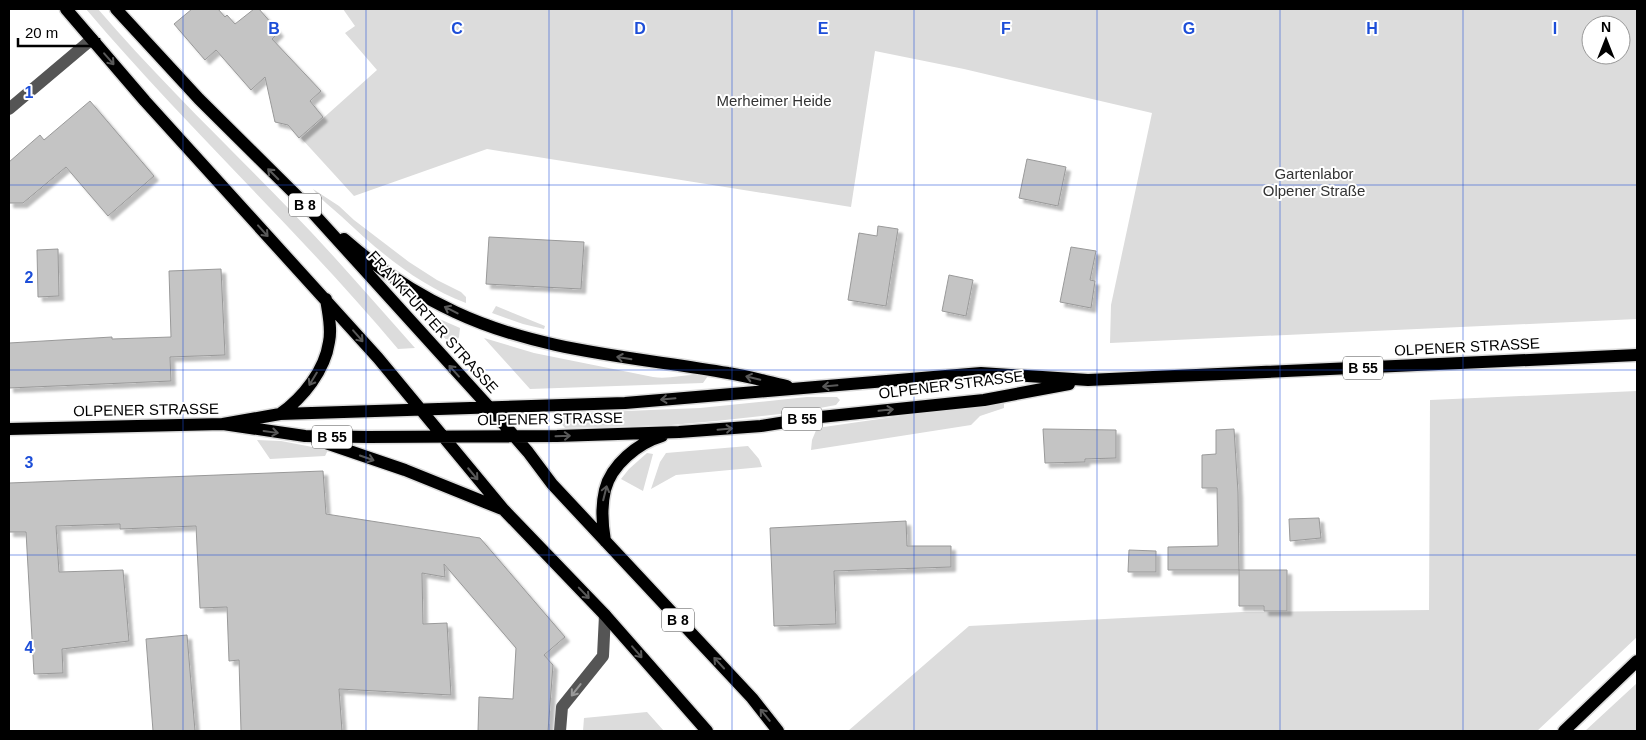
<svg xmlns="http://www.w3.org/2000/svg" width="1646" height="740" font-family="Arial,sans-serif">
<defs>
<filter id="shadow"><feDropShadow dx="4.5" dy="4.5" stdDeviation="1" flood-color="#0004"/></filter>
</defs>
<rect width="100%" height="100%" fill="#fff"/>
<path fill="#dcdcdc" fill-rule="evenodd" d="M 86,9 L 98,9 C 158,79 225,143 290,210 C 333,254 374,302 415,348 L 398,349 C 299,231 185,126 86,9 Z
M 343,9 L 1637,9 L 1637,319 L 1110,343 L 1111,305 L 1152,113 L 964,69 L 875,51 L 851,207 L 487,149 L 354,196 L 301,138 L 377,70 L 345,33 L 355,26 ZM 1591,25 L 1621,25 L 1621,55 L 1591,55 Z
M 313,189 L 339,206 L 354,220 L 409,262 L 437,280 L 461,292 L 466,297 L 466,303 C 418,285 378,251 341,216 C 332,208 320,199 313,189 Z
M 496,306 L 545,326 L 544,329 L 523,324 L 492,313 Z
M 428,314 L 460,328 L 459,337 L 453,347 L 428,320 L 426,317 Z
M 484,338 L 534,353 L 653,377 C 671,380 690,372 708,376 L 703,383 L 530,389 Z
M 1637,391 L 1637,637 L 1537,731 L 848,731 L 969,626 L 1242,612 L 1429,610 L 1430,400 Z
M 807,397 L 837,397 L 840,400 L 836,405 L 798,412 L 716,421 L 671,425 L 565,428 L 553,414 L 700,408 Z
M 1004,401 L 1004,408 L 980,416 L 971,425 L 811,450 L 812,440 L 817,428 Z
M 257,440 L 281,441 L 328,450 L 325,456 L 270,459 Z
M 748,446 L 759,459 L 762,467 L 676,475 L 651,489 L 660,462 L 666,453 Z
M 647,453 L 653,454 L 643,491 L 621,479 L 629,469 Z
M 1637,683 L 1637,731 L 1585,731 Z
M 647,712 L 664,731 L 583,731 L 584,718 Z"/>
<path fill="#c4c4c4" stroke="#999" filter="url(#shadow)" d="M 192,9 L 218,9 L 225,17 L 227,15 L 235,24 L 254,9 L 259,9 L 279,32 L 272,39 L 321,91 L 310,101 L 323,117 L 299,138 L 288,125 L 275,122 L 265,77 L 251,90 L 216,50 L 205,60 L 174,24 Z
M 90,101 L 154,176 L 108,216 L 66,167 L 23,203 L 9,203 L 9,162 L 40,135 L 44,140 Z
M 1027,159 L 1066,167 L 1058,206 L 1019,198 Z
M 878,226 L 898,229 L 886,306 L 848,300 L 859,233 L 877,236 Z
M 489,237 L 584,242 L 581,289 L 486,284 Z
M 1071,247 L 1096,251 L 1090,280 L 1095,281 L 1091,308 L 1060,302 Z
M 58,249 L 59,296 L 38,297 L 37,250 Z
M 221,269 L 225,355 L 170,357 L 171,381 L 9,388 L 9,343 L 112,337 L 112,339 L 171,337 L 169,271 Z
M 949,275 L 973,280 L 966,316 L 942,311 Z
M 1043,429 L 1116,430 L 1116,458 L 1085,459 L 1085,462 L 1045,463 Z
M 1234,429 L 1238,492 L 1239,570 L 1168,570 L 1168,547 L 1218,546 L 1217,488 L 1202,488 L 1202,455 L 1216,454 L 1216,430 Z
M 323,471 L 326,514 L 480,538 L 565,637 L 544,655 L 553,665 L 548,731 L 478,731 L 479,697 L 513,699 L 516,648 L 444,564 L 445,577 L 422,573 L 423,624 L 447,623 L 451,695 L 339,689 L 342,731 L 241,731 L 239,660 L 229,661 L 227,607 L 200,608 L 196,526 L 120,529 L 120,524 L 56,526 L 59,572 L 123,570 L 129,641 L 62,649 L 63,673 L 34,674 L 26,532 L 9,532 L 9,483 Z
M 1319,518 L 1321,538 L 1290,541 L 1289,519 Z
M 906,521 L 907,546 L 951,546 L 951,567 L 834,571 L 836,624 L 774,626 L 770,528 Z
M 1129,550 L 1156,551 L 1156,572 L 1128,572 Z
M 1239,570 L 1287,570 L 1287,611 L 1264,611 L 1264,606 L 1239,606 Z
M 187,635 L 195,731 L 153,731 L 146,639 Z"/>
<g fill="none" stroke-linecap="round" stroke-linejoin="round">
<defs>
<path id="major" d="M 66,9 L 145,101 L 378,358 L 504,510 L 605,615 L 707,731
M 116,9 L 199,99 L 303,202 L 488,406 L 528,452 L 552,484 L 752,698 L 778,731
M 344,239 C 377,268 414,293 455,312 C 540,352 637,357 728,373 C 748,376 768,382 787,386
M 280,414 C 303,398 325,370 329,342 C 332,328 328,313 326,299
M 223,424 L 280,414 L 625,403 L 981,373 L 1088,380 L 1637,355
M 9,429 L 223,424 L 305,436 L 368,437 L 557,436 L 679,432 L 761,426 L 811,418 L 984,400 L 1069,384
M 317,440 L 405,470 L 502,509
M 605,541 C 602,524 601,507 605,490 C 611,465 638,443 662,436
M 1564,731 L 1637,661"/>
</defs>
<use href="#major" stroke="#dbdbdb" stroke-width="15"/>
<path stroke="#555" stroke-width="12" d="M 9,109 L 92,39
M 560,731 L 562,707 L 603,656 L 605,615"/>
<use href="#major" stroke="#000" stroke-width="12"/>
</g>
<defs><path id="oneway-shaft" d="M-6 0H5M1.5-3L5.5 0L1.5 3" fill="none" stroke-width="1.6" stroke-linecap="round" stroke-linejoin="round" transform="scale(1.25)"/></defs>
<g stroke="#595959">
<use href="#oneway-shaft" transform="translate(109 59) rotate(49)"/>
<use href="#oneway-shaft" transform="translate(273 174) rotate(-135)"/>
<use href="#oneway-shaft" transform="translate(263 231) rotate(48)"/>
<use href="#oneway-shaft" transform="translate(451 310) rotate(-153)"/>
<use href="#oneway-shaft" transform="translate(358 336) rotate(49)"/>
<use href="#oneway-shaft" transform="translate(624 358) rotate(-171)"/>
<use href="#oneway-shaft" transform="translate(454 371) rotate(-132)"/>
<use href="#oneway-shaft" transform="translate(753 378) rotate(-167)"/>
<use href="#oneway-shaft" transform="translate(313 379) rotate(121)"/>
<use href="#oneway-shaft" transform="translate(830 386) rotate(175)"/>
<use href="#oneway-shaft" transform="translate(668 399) rotate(175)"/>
<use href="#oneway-shaft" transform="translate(886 410) rotate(-6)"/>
<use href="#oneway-shaft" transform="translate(725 429) rotate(-5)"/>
<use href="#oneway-shaft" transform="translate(271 432) rotate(8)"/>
<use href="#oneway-shaft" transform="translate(563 436) rotate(-2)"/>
<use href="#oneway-shaft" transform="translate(367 458) rotate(19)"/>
<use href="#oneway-shaft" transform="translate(473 474) rotate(50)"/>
<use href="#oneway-shaft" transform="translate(605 493) rotate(-76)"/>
<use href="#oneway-shaft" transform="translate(584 593) rotate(46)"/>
<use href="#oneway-shaft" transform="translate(637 652) rotate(49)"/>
<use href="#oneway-shaft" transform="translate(719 663) rotate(-133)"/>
<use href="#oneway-shaft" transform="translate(765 715) rotate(-129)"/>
</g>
<use stroke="#999" href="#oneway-shaft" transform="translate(576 690) rotate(128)"/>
<path fill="none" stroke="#1d4ed8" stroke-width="1" stroke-opacity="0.55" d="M 183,9 L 183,731M 366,9 L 366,731M 549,9 L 549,731M 732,9 L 732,731M 914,9 L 914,731M 1097,9 L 1097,731M 1280,9 L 1280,731M 1463,9 L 1463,731M 9,185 L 1637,185M 9,370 L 1637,370M 9,555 L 1637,555"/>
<g text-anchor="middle" stroke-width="4" stroke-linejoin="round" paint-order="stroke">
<g fill="#fff" stroke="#4c4c4c" stroke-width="1">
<rect x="289" y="193.5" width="32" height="23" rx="4"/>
<rect x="1343" y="356.5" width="40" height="23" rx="4"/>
<rect x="782" y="407.5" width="40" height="23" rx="4"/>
<rect x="312" y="425.5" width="40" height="23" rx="4"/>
<rect x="662" y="608.5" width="32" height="23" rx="4"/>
</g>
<g font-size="14" font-weight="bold" fill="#000">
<text x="305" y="210">B 8</text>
<text x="1363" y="373">B 55</text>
<text x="802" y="424">B 55</text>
<text x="332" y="442">B 55</text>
<text x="678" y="625">B 8</text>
</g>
<g font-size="15" fill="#333" stroke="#fff">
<text x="774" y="106">Merheimer Heide</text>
<text x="1314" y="179">Gartenlabor<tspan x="1314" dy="17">Olpener Straße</tspan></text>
</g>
<g font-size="15" fill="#000" stroke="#fff">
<text transform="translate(433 322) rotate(48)" y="5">FRANKFURTER STRASSE</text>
<text transform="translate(1467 347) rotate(-3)" y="5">OLPENER STRASSE</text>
<text transform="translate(951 385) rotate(-7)" y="5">OLPENER STRASSE</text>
<text transform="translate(146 410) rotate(-1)" y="5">OLPENER STRASSE</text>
<text transform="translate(550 419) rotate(-1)" y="5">OLPENER STRASSE</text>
</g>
</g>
<g font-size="16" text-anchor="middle" font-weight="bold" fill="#1d4ed8" stroke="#fff" stroke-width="4" stroke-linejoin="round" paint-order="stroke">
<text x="274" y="34">B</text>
<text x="457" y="34">C</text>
<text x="640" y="34">D</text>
<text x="823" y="34">E</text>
<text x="1006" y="34">F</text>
<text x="1189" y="34">G</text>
<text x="1372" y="34">H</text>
<text x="1555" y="34">I</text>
<text x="29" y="98">1</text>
<text x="29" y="283">2</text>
<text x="29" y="468">3</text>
<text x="29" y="653">4</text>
</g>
<rect width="1646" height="740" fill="none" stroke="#000000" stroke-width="20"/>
<g transform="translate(1606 40)"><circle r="24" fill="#ffffff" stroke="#999999"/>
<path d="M0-4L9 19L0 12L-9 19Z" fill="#000000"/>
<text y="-8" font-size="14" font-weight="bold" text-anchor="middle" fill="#000000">N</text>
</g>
<path d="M18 38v8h81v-8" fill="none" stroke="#000000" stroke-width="2.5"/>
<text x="25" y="38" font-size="15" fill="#000000" stroke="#ffffff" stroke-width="4" paint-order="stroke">20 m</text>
</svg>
